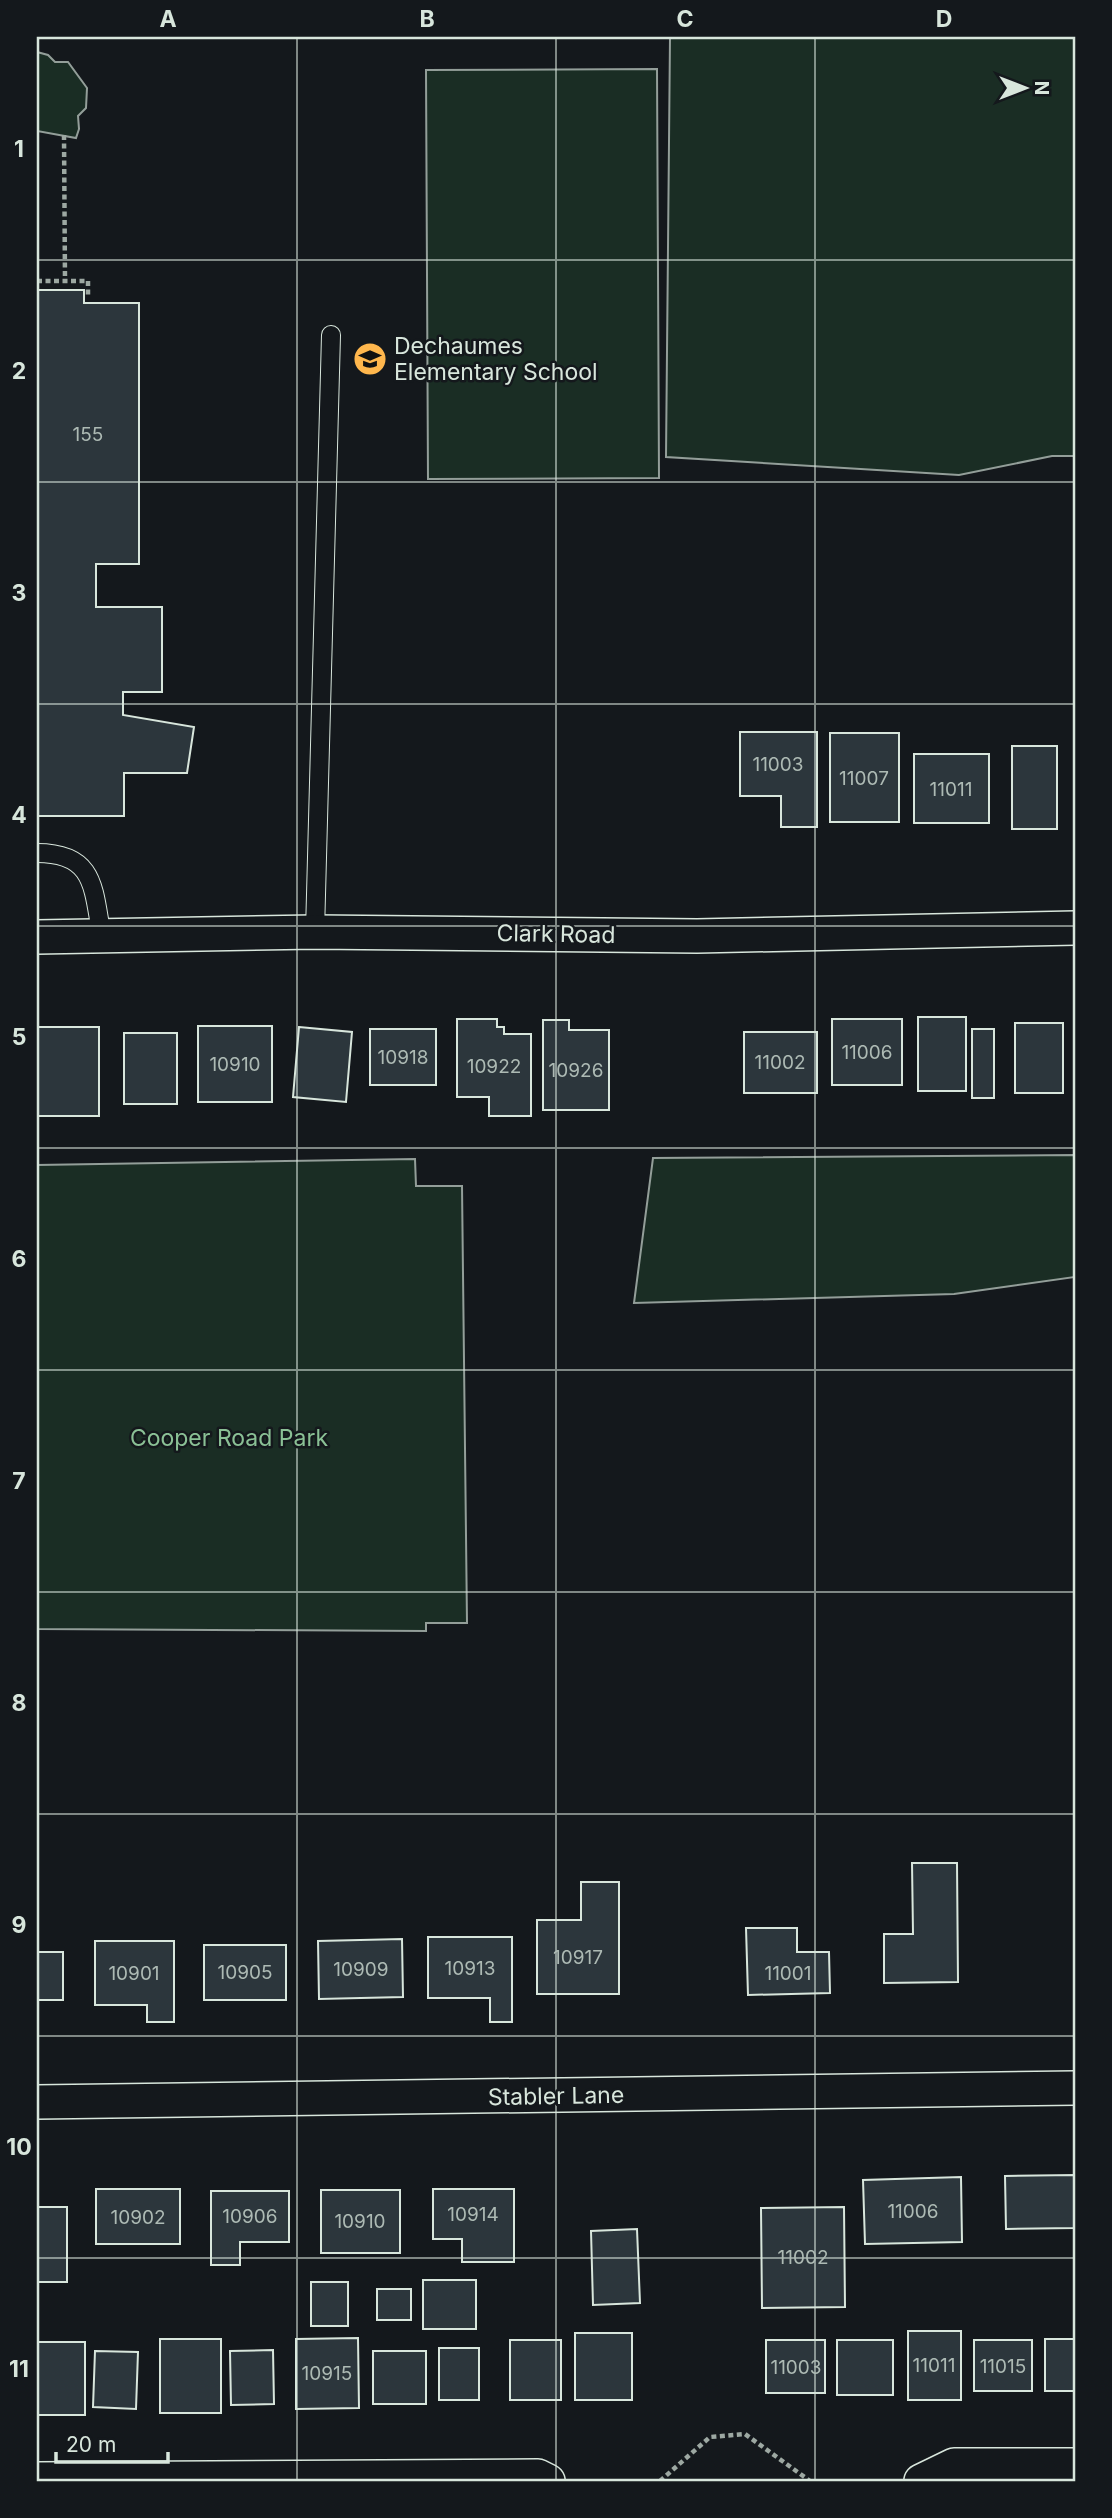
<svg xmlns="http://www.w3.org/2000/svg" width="1112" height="2518" font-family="Inter,sans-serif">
<rect width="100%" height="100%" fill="#14181c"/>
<path fill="#1a2d24" stroke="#939e99" stroke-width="2" d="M 670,37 L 1075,37 L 1075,456 L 1052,456 L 959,475 L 666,457 Z
M 37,52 L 48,55 L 55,62 L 68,62 L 87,88 L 86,108 L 78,116 L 79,129 L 76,138 L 37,131 Z
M 657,69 L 659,478 L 428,479 L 426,70 Z
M 1075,1155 L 1075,1277 L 954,1294 L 634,1303 L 653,1158 Z
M 415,1159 L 416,1186 L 462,1186 L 467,1623 L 426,1623 L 426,1631 L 37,1629 L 37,1165 Z"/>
<path fill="#2c363c" stroke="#d8e6dc" stroke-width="2" d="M 37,290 L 84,290 L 84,303 L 139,303 L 139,564 L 96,564 L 96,607 L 162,607 L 162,692 L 123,692 L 123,715 L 194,727 L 187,773 L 124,773 L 124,816 L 37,816 Z
M 740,732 L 817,732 L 817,827 L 781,827 L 781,796 L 740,796 Z
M 830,733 L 899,733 L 899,822 L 830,822 Z
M 1012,746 L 1057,746 L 1057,829 L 1012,829 Z
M 914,754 L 989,754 L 989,823 L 914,823 Z
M 918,1017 L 966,1017 L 966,1091 L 918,1091 Z
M 457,1019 L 497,1019 L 497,1027 L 504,1027 L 504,1034 L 531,1034 L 531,1116 L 489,1116 L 489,1097 L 457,1097 Z
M 832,1019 L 902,1019 L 902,1085 L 832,1085 Z
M 543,1020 L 569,1020 L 569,1030 L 609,1030 L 609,1110 L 543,1110 Z
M 1015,1023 L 1063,1023 L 1063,1093 L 1015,1093 Z
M 198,1026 L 272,1026 L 272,1102 L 198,1102 Z
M 37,1027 L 99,1027 L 99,1116 L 37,1116 Z
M 299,1027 L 352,1032 L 346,1102 L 293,1097 Z
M 370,1029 L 436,1029 L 436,1085 L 370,1085 Z
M 972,1029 L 994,1029 L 994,1098 L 972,1098 Z
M 744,1032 L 817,1032 L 817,1093 L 744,1093 Z
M 124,1033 L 177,1033 L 177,1104 L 124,1104 Z
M 912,1863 L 957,1863 L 958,1982 L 884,1983 L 884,1934 L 913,1934 Z
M 581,1882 L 619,1882 L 619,1994 L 537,1994 L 537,1920 L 581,1920 Z
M 746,1928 L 797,1928 L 797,1952 L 829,1952 L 830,1993 L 748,1995 Z
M 428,1937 L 512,1937 L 512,2022 L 490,2022 L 490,1998 L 428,1998 Z
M 402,1939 L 403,1997 L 319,1999 L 318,1941 Z
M 95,1941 L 174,1941 L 174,2022 L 147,2022 L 147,2005 L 95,2005 Z
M 204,1945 L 286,1945 L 286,2000 L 204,2000 Z
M 37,1952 L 63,1952 L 63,2000 L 37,2000 Z
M 1075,2175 L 1075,2228 L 1006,2229 L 1005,2176 Z
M 961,2177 L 962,2242 L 865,2244 L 863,2180 Z
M 96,2189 L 180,2189 L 180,2244 L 96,2244 Z
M 433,2189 L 514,2189 L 514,2262 L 462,2262 L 462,2239 L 433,2239 Z
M 321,2190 L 400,2190 L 400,2253 L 321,2253 Z
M 211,2191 L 289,2191 L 289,2242 L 240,2242 L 240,2265 L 211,2265 Z
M 37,2207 L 67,2207 L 67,2282 L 37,2282 Z
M 844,2207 L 845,2307 L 762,2308 L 761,2208 Z
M 637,2229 L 640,2303 L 593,2305 L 591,2231 Z
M 423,2280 L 476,2280 L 476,2329 L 423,2329 Z
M 311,2282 L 348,2282 L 348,2326 L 311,2326 Z
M 377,2289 L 411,2289 L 411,2320 L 377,2320 Z
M 908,2331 L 961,2331 L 961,2400 L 908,2400 Z
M 575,2333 L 632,2333 L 632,2400 L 575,2400 Z
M 358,2338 L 359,2408 L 296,2409 L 296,2339 Z
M 160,2339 L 221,2339 L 221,2413 L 160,2413 Z
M 1045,2339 L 1075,2339 L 1075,2391 L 1045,2391 Z
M 510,2340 L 561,2340 L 561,2400 L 510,2400 Z
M 766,2340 L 825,2340 L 825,2393 L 766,2393 Z
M 837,2340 L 893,2340 L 893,2395 L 837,2395 Z
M 974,2340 L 1032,2340 L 1032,2391 L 974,2391 Z
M 37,2342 L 85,2342 L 85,2415 L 37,2415 Z
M 439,2348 L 479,2348 L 479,2400 L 439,2400 Z
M 273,2350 L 274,2404 L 231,2405 L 230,2351 Z
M 95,2351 L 138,2352 L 136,2409 L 93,2407 Z
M 373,2351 L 426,2351 L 426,2404 L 373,2404 Z"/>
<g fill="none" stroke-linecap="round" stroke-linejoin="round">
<defs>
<path id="lane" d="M 37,853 C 96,853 93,889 102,937
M 315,932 L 331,335"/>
<path id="street" d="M 37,937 L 315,932 L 697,936 L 1075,928
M 37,2102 L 1075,2088
M 37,2479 L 538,2476 L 548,2481
M 921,2481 L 954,2465 L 1075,2465"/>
</defs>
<use href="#lane" stroke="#d8e6dc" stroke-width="20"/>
<use href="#street" stroke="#d8e6dc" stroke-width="36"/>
<path stroke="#9da8a2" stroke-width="4.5" stroke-dasharray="5 3.5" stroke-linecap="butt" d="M 64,135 L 65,281
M 37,281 L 88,281 L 88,297
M 660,2481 L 710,2437 L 745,2434 L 810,2481"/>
<use href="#lane" stroke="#14181c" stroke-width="18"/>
<use href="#street" stroke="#14181c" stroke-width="33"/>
</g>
<path fill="none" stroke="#d8e6dc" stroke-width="2" stroke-opacity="0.55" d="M 297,37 L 297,2481M 556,37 L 556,2481M 815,37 L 815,2481M 37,260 L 1075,260M 37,482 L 1075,482M 37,704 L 1075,704M 37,926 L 1075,926M 37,1148 L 1075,1148M 37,1370 L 1075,1370M 37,1592 L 1075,1592M 37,1814 L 1075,1814M 37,2036 L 1075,2036M 37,2258 L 1075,2258"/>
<defs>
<symbol id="school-disc" viewBox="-11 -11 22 22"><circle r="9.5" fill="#ffb74d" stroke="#14181c"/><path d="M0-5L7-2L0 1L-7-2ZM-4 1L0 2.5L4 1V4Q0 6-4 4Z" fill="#111"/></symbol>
</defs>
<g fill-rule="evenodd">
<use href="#school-disc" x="351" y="340" width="38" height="38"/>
</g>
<g text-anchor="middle" stroke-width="5" stroke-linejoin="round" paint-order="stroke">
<g font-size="19" fill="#adbab4">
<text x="88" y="441">155</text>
<text x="778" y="771">11003</text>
<text x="864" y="785">11007</text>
<text x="951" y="796">11011</text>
<text x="867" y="1059">11006</text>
<text x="403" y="1064">10918</text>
<text x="780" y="1069">11002</text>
<text x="235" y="1071">10910</text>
<text x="494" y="1073">10922</text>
<text x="576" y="1077">10926</text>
<text x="578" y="1964">10917</text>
<text x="470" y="1975">10913</text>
<text x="361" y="1976">10909</text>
<text x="245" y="1979">10905</text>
<text x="134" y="1980">10901</text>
<text x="788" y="1980">11001</text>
<text x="913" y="2218">11006</text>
<text x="473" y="2221">10914</text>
<text x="250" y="2223">10906</text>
<text x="138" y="2224">10902</text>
<text x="360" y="2228">10910</text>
<text x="803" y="2264">11002</text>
<text x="934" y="2372">11011</text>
<text x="1003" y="2373">11015</text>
<text x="796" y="2374">11003</text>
<text x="327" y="2380">10915</text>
</g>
<g font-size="23" fill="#d8e6dc" stroke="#14181c" text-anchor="start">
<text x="394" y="354">Dechaumes<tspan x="394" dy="26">Elementary School</tspan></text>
</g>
<g font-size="23" fill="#d8e6dc" stroke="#14181c">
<text transform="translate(556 934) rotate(1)" y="8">Clark Road</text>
<text transform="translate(556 2096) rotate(-1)" y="8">Stabler Lane</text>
</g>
<g font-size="23" fill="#8ac095" stroke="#14181c">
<text x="229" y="1446">Cooper Road Park</text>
</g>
</g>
<rect width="1112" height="2518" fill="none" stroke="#14181c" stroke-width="77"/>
<g transform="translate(1025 88) rotate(90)" stroke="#14181c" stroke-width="5" paint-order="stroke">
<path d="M0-5L12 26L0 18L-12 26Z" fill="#d8e6dc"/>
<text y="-10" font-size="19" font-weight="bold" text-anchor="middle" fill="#d8e6dc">N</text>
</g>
<path d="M56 2452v10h112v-10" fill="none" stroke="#d8e6dc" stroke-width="3.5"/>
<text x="66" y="2452" font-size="21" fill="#d8e6dc" stroke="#14181c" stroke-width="5" paint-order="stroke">20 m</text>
<rect x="38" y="38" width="1036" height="2442" fill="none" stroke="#d8e6dc" stroke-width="2.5"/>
<g font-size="23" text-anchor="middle" font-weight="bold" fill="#d8e6dc">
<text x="168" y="27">A</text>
<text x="427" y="27">B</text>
<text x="685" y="27">C</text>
<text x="944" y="27">D</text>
<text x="19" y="157">1</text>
<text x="19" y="379">2</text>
<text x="19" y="601">3</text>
<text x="19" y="823">4</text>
<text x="19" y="1045">5</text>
<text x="19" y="1267">6</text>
<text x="19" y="1489">7</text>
<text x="19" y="1711">8</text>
<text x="19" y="1933">9</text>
<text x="19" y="2155">10</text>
<text x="19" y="2377">11</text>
</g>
</svg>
